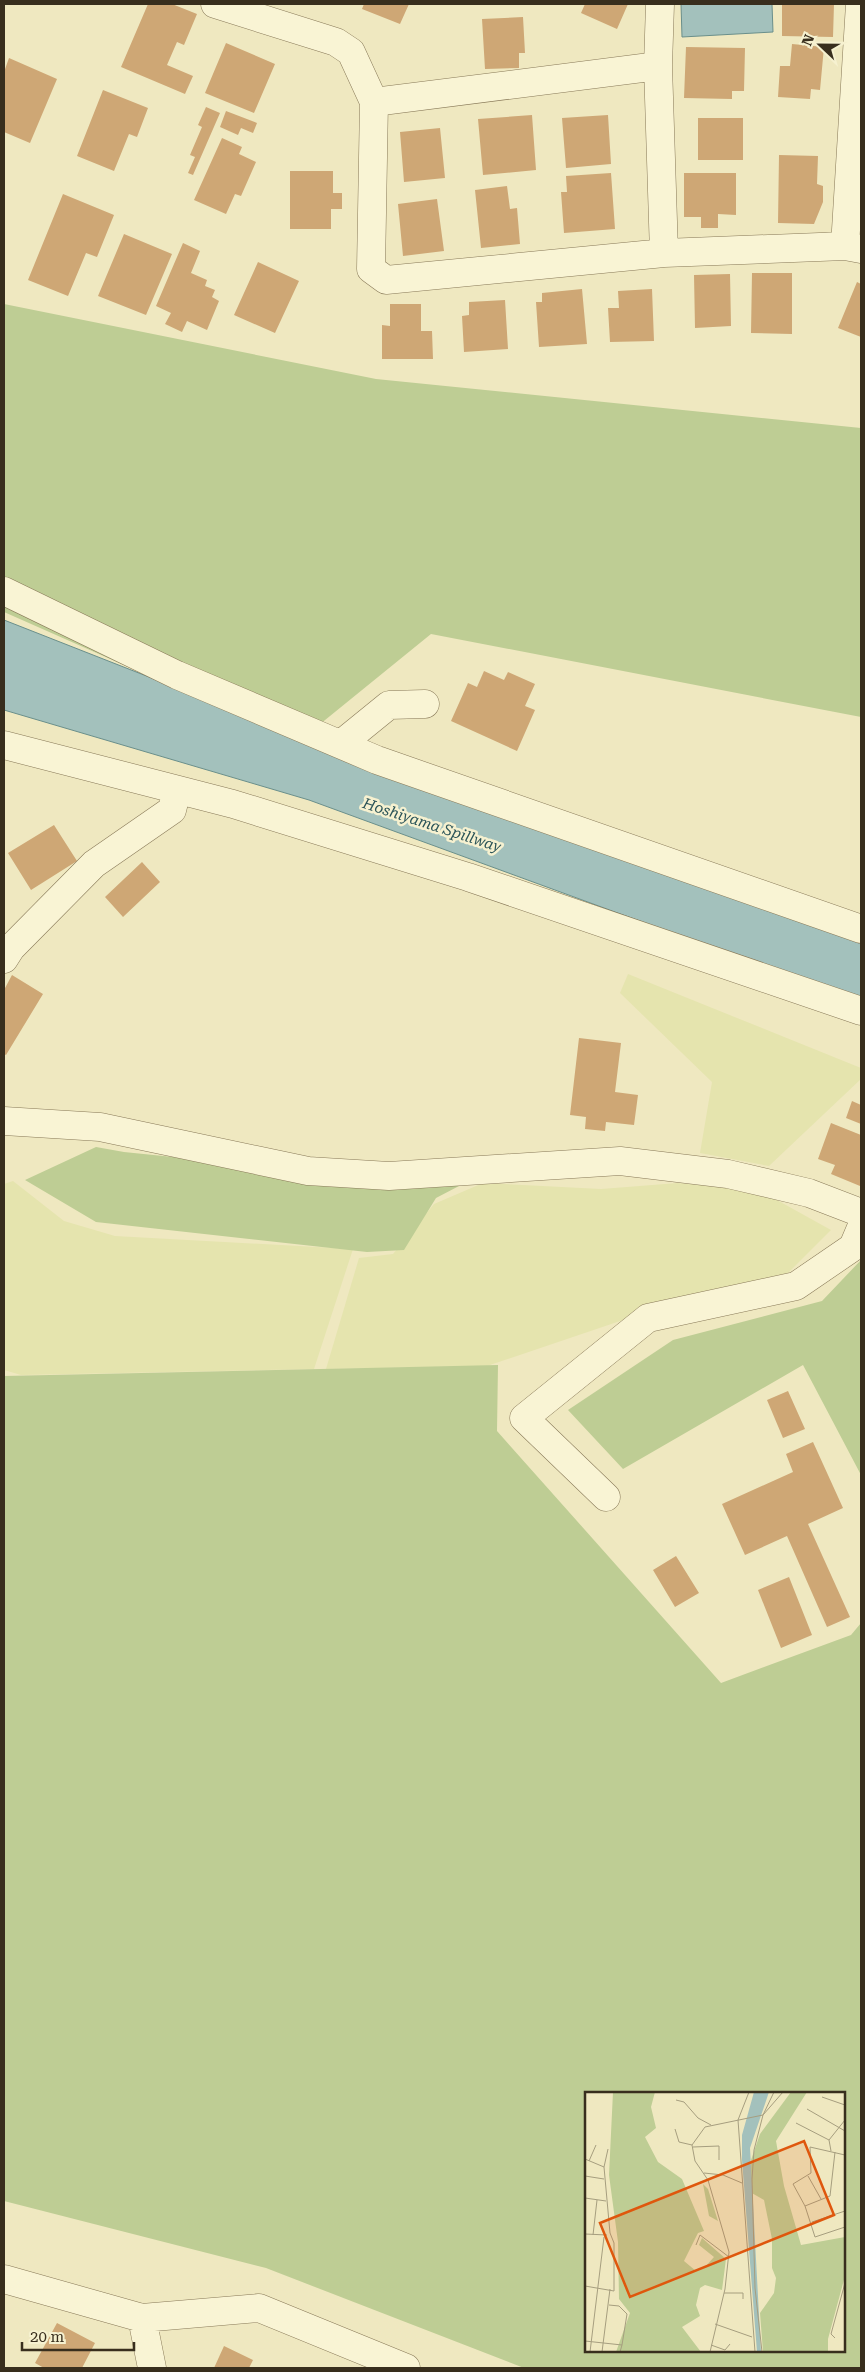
<svg xmlns="http://www.w3.org/2000/svg" width="865" height="2372" font-family="'Roboto Serif',serif">
<rect width="100%" height="100%" fill="#efe8c0"/>
<path fill="#e5e4ae" d="M 628,974 L 861,1068 L 861,1079 L 769,1166 L 700,1153 L 712,1082 L 620,993 Z
M 13,1181 L 64,1221 L 115,1236 L 353,1249 L 314,1369 L 21,1375 L 4,1370 L 4,1184 Z
M 483,1183 L 601,1189 L 678,1183 L 759,1190 L 831,1230 L 788,1273 L 691,1297 L 487,1366 L 326,1369 L 359,1258 L 393,1254 L 434,1204 Z"/>
<path fill="#becd94" fill-rule="evenodd" d="M 4,304 L 376,379 L 861,428 L 861,717 L 431,634 L 298,742 L 4,612 Z
M 96,1147 L 124,1152 L 459,1186 L 436,1198 L 404,1250 L 367,1252 L 96,1222 L 25,1180 Z
M 861,1260 L 861,1475 L 803,1365 L 623,1469 L 568,1410 L 673,1340 L 822,1301 Z
M 498,1365 L 497,1431 L 721,1683 L 851,1635 L 861,1623 L 861,2368 L 524,2368 L 266,2268 L 4,2201 L 4,1376 ZM 586,2093 L 844,2093 L 844,2351 L 586,2351 Z"/>
<path fill="#a3c1bc" stroke="#6a8f8b" d="M 681,4 L 772,4 L 773,32 L 682,37 Z
M 4,620 L 177,688 L 861,938 L 861,1002 L 309,800 L 4,710 Z"/>
<path fill="#cea775" d="M 148,4 L 172,4 L 197,14 L 184,45 L 177,42 L 167,65 L 193,76 L 185,94 L 121,67 Z
M 364,4 L 409,4 L 400,24 L 362,9 Z
M 585,4 L 628,4 L 617,29 L 581,13 Z
M 782,4 L 834,4 L 833,37 L 782,36 Z
M 523,17 L 525,53 L 519,53 L 519,68 L 485,69 L 482,19 Z
M 226,43 L 275,64 L 254,113 L 205,93 Z
M 792,44 L 824,47 L 820,90 L 811,89 L 810,99 L 778,97 L 780,66 L 790,66 Z
M 686,47 L 745,48 L 744,91 L 732,91 L 732,99 L 684,98 Z
M 9,58 L 57,79 L 30,143 L 4,132 L 4,72 Z
M 103,90 L 148,108 L 137,137 L 129,134 L 114,171 L 77,156 Z
M 206,107 L 220,113 L 193,175 L 188,173 L 195,157 L 190,155 L 202,127 L 198,125 Z
M 226,111 L 257,123 L 253,133 L 241,128 L 238,135 L 220,127 Z
M 532,115 L 536,170 L 483,175 L 478,119 Z
M 608,115 L 611,164 L 566,168 L 562,118 Z
M 698,118 L 743,118 L 743,160 L 698,160 Z
M 440,128 L 445,178 L 404,182 L 400,132 Z
M 222,138 L 242,147 L 239,154 L 256,162 L 241,196 L 235,194 L 226,214 L 194,200 Z
M 779,155 L 818,156 L 817,184 L 823,186 L 823,202 L 814,224 L 778,223 Z
M 290,171 L 333,171 L 333,193 L 342,193 L 342,209 L 331,209 L 331,229 L 290,229 Z
M 611,173 L 615,229 L 564,233 L 561,192 L 567,192 L 566,176 Z
M 684,173 L 736,173 L 736,215 L 718,214 L 718,228 L 701,228 L 701,217 L 684,217 Z
M 507,186 L 510,209 L 517,208 L 520,244 L 481,248 L 475,190 Z
M 63,194 L 114,215 L 97,257 L 86,253 L 68,296 L 28,280 Z
M 437,199 L 444,251 L 403,256 L 398,204 Z
M 124,234 L 172,254 L 146,315 L 98,296 Z
M 183,243 L 200,251 L 191,273 L 207,280 L 205,286 L 215,290 L 212,297 L 219,301 L 207,330 L 187,321 L 182,332 L 165,324 L 171,313 L 156,306 Z
M 258,262 L 299,281 L 275,333 L 234,315 Z
M 752,273 L 792,273 L 792,334 L 751,333 Z
M 730,274 L 731,326 L 695,328 L 694,275 Z
M 857,282 L 861,284 L 861,337 L 838,328 Z
M 582,289 L 587,344 L 539,347 L 536,302 L 542,302 L 542,293 Z
M 652,289 L 654,341 L 610,342 L 608,308 L 619,308 L 618,291 Z
M 505,300 L 508,349 L 464,352 L 462,316 L 469,315 L 469,302 Z
M 390,304 L 421,304 L 421,331 L 432,331 L 433,359 L 382,359 L 382,325 L 390,326 Z
M 484,671 L 504,680 L 508,672 L 535,684 L 525,706 L 535,710 L 517,751 L 451,721 L 468,683 L 477,687 Z
M 54,825 L 77,861 L 31,890 L 8,853 Z
M 142,862 L 160,882 L 123,917 L 105,897 Z
M 12,975 L 43,994 L 6,1055 L 4,1054 L 4,990 Z
M 579,1038 L 621,1043 L 615,1092 L 638,1095 L 634,1125 L 606,1122 L 605,1131 L 585,1129 L 586,1117 L 570,1115 Z
M 852,1101 L 861,1105 L 861,1124 L 846,1118 Z
M 831,1123 L 861,1135 L 860,1186 L 831,1174 L 835,1165 L 818,1159 Z
M 788,1391 L 805,1429 L 783,1438 L 767,1400 Z
M 813,1442 L 843,1508 L 808,1524 L 850,1617 L 827,1627 L 787,1536 L 745,1555 L 722,1504 L 793,1472 L 786,1454 Z
M 676,1556 L 699,1593 L 675,1607 L 653,1570 Z
M 789,1577 L 812,1635 L 781,1648 L 758,1590 Z
M 57,2323 L 95,2343 L 82,2368 L 44,2368 L 35,2363 Z
M 224,2346 L 253,2360 L 249,2368 L 214,2368 Z"/>
<g fill="none" stroke-linecap="round" stroke-linejoin="round">
<defs>
<path id="minor" d="M 215,4 L 336,42 L 351,52 L 374,102 L 371,269 L 386,280 L 664,253
M 660,4 L 658,66 L 664,253 L 845,246 L 861,249
M 374,102 L 658,66
M 845,246 L 860,4
M 4,591 L 177,675 L 377,760 L 861,929
M 341,744 L 389,705 L 425,704
M 4,745 L 233,804 L 468,877 L 861,1011
M 4,959 L 11,948 L 94,864 L 172,810 L 177,790
M 4,1121 L 100,1127 L 308,1171 L 389,1176 L 620,1161 L 728,1174 L 809,1193 L 861,1213
M 606,1497 L 524,1418 L 648,1318 L 796,1286 L 853,1247 L 861,1228
M 4,2279 L 142,2318 L 259,2308 L 406,2368
M 142,2318 L 152,2368"/>
</defs>
<use href="#minor" stroke="#887958" stroke-width="29"/>
<use href="#minor" stroke="#f9f4d4" stroke-width="28"/>
</g>
<g text-anchor="middle" stroke-width="5" stroke-linejoin="round" paint-order="stroke">
<g font-size="15" font-style="italic" fill="#2b5458" stroke="#f6f1d0">
<text transform="translate(432 825) rotate(18)" y="5">Hoshiyama Spillway</text>
</g>
</g>
<g transform="translate(585 2092)">
<rect width="260" height="260" fill="#efe8c0"/>
<path d="M 28,0 L 70,0 L 66,15 L 71,36 L 60,45 L 73,70 L 97,87 L 119,139 L 113,141 L 99,169 L 111,179 L 120,175 L 129,165 L 114,153 L 117,146 L 141,167 L 137,198 L 120,193 L 115,196 L 111,213 L 115,224 L 97,235 L 116,260 L 31,260 L 45,221 L 34,207 L 33,150 L 24,83 ZM 206,0 L 222,0 L 191,49 L 199,94 L 216,153 L 260,145 L 260,184 L 243,247 L 243,260 L 178,260 L 175,221 L 189,201 L 191,186 L 187,176 L 187,147 L 179,108 L 165,100 L 166,68 L 175,42 ZM 118,92 L 123,97 L 133,129 L 124,124 Z" fill="#becd94"/>
<path d="M 169,0 L 184,0 L 165,56 L 176,260 L 172,260 L 157,68 L 157,43 Z" fill="#a3c1bc"/>
<path fill="none" stroke="#a69e7f" stroke-width="1" d="M 164,0 L 153,28 L 170,260M 237,5 L 260,13M 91,8 L 99,10 L 113,26 L 126,33M 222,17 L 260,39M 211,31 L 244,48M 90,37 L 94,50 L 107,53M 108,55 L 134,54 L 134,68M 246,59 L 244,48 L 260,28M 250,60 L 245,104 L 220,114 L 230,145 L 260,135M 0,67 L 19,75 L 25,141 L 29,151 L 29,199 L 0,194M 4,69 L 11,53M 19,75 L 23,57M 119,81 L 138,83 L 157,91M 0,84 L 19,87M 223,84 L 236,107M 0,106 L 21,109M 220,114 L 208,92 L 226,81 L 225,55 L 260,63M 227,130 L 260,119M 0,142 L 22,143M 8,143 L 12,108M 111,153 L 115,143 L 144,165M 139,201 L 158,201 L 158,207M 24,213 L 34,214 L 42,222 L 37,253M 130,232 L 167,245M 250,246 L 246,242 L 260,191M 0,249 L 37,253 L 35,260M 126,253 L 140,258 L 145,252M 5,260 L 19,145M 17,260 L 25,197M 125,260 L 140,197 L 144,160 L 123,88 L 110,69 L 107,53 L 120,35 L 178,23 L 198,0M 177,260 L 170,196 L 167,87 L 169,58 L 178,23 L 189,0"/>
<path fill="#df570d" fill-opacity="0.15" stroke="#df570d" stroke-width="2.5" d="M 219,49 L 249,123 L 45,205 L 15,131 Z"/>
<rect width="260" height="260" fill="none" stroke="#382e1d" stroke-width="2.5"/>
</g>
<rect width="865" height="2372" fill="none" stroke="#382e1d" stroke-width="10"/>
<g transform="translate(820 45) rotate(292)" stroke="#f6f1d0" stroke-width="4" paint-order="stroke">
<path d="M0-4L9 19L0 12L-9 19Z" fill="#382e1d"/>
<text y="-8" font-size="14" font-weight="bold" text-anchor="middle" fill="#382e1d">N</text>
</g>
<path d="M22 2342v8h112v-8" fill="none" stroke="#382e1d" stroke-width="2.5"/>
<text x="30" y="2342" font-size="15" fill="#382e1d" stroke="#f6f1d0" stroke-width="4" paint-order="stroke">20 m</text>
</svg>
